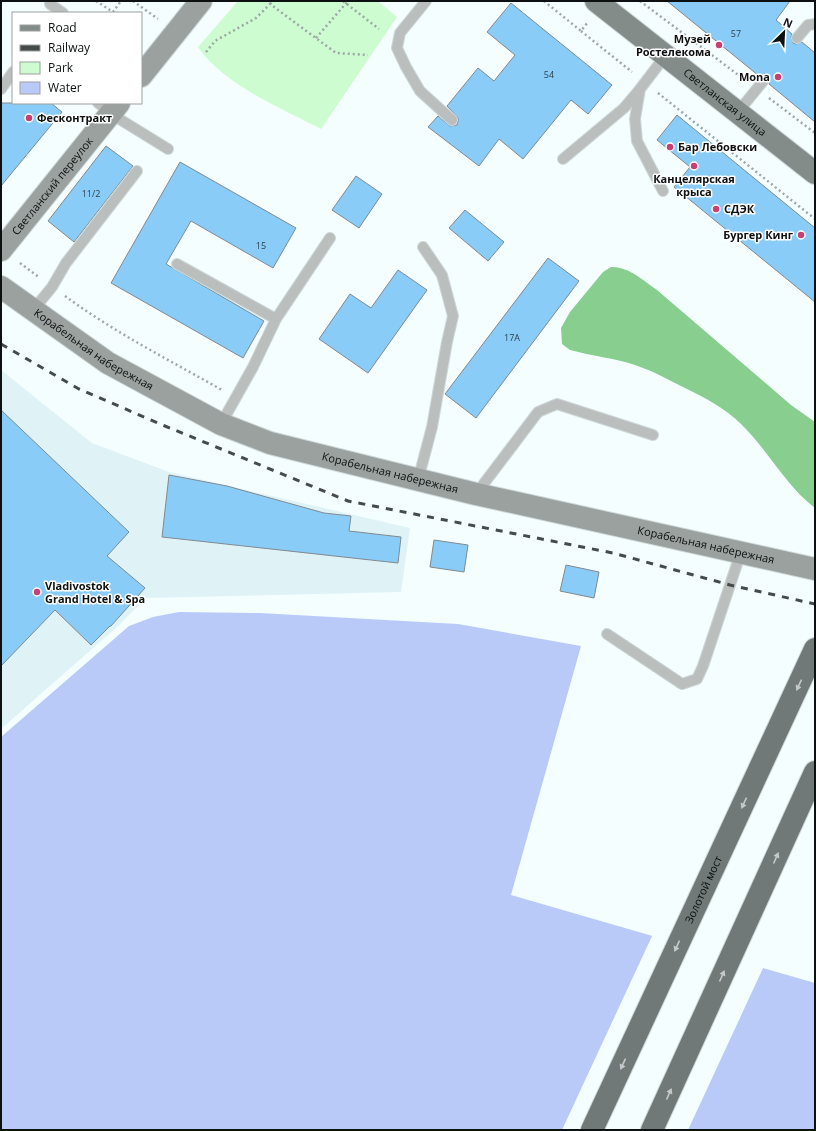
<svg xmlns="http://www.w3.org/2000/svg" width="816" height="1131" font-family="'Open Sans',sans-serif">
<rect width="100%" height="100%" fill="#f4feff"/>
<path fill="#dff3f7" d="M 1,370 L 92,443 L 169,472 L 410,528 L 401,592 L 146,598 L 117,627 L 1,729 Z"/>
<path fill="#ccfccf" d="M 238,1 L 378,1 L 397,17 L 321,129 C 281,108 224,85 198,47 Z"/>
<path fill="#87ce8f" d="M 611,267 C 628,266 644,281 657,290 L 791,405 L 815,422 L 815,508 C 785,485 768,450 741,424 C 725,408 705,398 685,388 C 669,380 653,371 635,365 C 614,358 592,356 570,350 L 562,344 L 561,328 L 570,312 L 603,272 Z"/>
<path fill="#b9caf9" d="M 179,612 L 260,613 L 458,624 L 581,646 L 511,895 L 815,983 L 815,1130 L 1,1130 L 1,737 L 129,626 L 153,617 Z"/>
<path fill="#f4feff" d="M 653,934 L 764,966 L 688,1130 L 562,1130 Z"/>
<path fill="#8accf8" stroke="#81898e" d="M 667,1 L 790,1 L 776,20 L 792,34 L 791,37 L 793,43 L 796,44 L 802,42 L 815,53 L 815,122 L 769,84 L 770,81 L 768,75 L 765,74 L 759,76 Z
M 511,3 L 612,85 L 588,114 L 571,100 L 523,159 L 499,139 L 479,166 L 428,127 L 438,116 L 450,126 L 457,125 L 458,121 L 458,118 L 447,106 L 478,68 L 494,81 L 515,55 L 487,32 Z
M 1,103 L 51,103 L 62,112 L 1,186 Z
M 677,115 L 815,228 L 815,302 L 674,187 L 690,167 L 657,140 Z
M 106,146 L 133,166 L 74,242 L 48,221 Z
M 180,162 L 296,228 L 273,268 L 191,221 L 166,264 L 264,321 L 243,358 L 111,283 Z
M 356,176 L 382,194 L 359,228 L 332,210 Z
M 465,210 L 504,242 L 488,261 L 449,228 Z
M 548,258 L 579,281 L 476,418 L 445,394 Z
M 398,270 L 427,290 L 368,373 L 319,339 L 350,294 L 371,308 Z
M 1,410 L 129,532 L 107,556 L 145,588 L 111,626 L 110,626 L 91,645 L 55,610 L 1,666 Z
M 169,475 L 227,486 L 324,513 L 351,516 L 349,531 L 401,537 L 398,563 L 162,537 Z
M 434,540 L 468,545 L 464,572 L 430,567 Z
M 566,565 L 599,572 L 594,598 L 560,591 Z"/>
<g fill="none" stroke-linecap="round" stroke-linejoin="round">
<defs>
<path id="lane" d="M 426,1 L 400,33 L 397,48 L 406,67 L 420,91 L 452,120
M 50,4 L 63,13
M 797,38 L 808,25 L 815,24
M 1,89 L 13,72
M 98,103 L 121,120 L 168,149
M 738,112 L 764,80
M 563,159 L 624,108 L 640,89
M 663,191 L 637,141 L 635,119 L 640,89 L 666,55
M 177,264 L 276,319 L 253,367 L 221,424
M 33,310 L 52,287 L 66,263 L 137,171
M 276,319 L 330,238
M 418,480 L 432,427 L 447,342 L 453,316 L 442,275 L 423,247
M 476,494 L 538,412 L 557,404 L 653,435
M 607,634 L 682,684 L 697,679 L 703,666 L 741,552"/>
<g id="secondary">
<path d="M 141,76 L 201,1"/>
<path id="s1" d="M 1,250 L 119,103"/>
<path id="s2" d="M 1,287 L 108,363 L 221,424 L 270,443 L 476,494 L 815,569"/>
</g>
<g id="primary">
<path id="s3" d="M 596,1 L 815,173"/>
</g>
<g id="highway">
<path id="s4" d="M 592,1130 L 815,649"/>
<path d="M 652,1130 L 815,772"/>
</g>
</defs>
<use href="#lane" stroke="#cfd8d9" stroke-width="12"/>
<use href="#secondary" stroke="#cfd8d9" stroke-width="24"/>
<use href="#primary" stroke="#cfd8d9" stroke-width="24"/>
<use href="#highway" stroke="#cfd8d9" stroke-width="24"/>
<path stroke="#9fa6a7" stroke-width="2.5" stroke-dasharray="2 3" stroke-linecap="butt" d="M 96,1 L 113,12 L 121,1
M 133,1 L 158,19
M 343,1 L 379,29
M 544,1 L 581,31 L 588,22
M 640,1 L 745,80
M 270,4 L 273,1
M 581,31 L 632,72
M 316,38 L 348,1
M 206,52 L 215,41 L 256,18 L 270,4 L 336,53 L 368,55
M 658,93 L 815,219
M 769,98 L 815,133
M 20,263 L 40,278
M 65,296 C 114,332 169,360 222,390"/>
<use href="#lane" stroke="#babfbd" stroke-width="10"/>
<use href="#secondary" stroke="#9aa19f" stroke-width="22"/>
<use href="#primary" stroke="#838c89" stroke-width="22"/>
<use href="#highway" stroke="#707977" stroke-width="22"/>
<path stroke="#454b4b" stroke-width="3" stroke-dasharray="7 7" stroke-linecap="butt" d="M 1,344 L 79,389 L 165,426 L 348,501 L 613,553 L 730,585 L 815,604"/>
</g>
<defs><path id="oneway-solid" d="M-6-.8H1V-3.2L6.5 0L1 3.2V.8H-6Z"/></defs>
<g fill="#c6c9c9">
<use href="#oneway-solid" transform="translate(799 685) rotate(115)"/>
<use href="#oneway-solid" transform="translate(744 803) rotate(115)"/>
<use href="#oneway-solid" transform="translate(776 858) rotate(-66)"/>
<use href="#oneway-solid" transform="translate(677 946) rotate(115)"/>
<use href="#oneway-solid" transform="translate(722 976) rotate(-66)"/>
<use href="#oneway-solid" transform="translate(623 1064) rotate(115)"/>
<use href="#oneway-solid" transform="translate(669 1094) rotate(-66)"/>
</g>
<g fill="#ca3f73" stroke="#fff" stroke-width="1.5">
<circle cx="719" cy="45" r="4"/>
<circle cx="778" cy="77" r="4"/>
<circle cx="29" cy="118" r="4"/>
<circle cx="670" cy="147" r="4"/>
<circle cx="694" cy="166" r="4"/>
<circle cx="716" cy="209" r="4"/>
<circle cx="801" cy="235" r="4"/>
<circle cx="37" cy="592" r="4"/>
</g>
<g text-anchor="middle" stroke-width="3" stroke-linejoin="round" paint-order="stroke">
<g font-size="9" fill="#2c3f4a">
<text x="736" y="37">57</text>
<text x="549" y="78">54</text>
<text x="91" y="197">11/2</text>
<text x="261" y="249">15</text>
<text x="512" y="341">17А</text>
</g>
<g font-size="11" font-weight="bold" fill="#0c1010" stroke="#fff" text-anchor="start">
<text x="711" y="43" text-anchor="end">Музей<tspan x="711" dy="13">Ростелекома</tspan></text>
<text x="770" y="81" text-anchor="end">Mona</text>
<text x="37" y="122">Фесконтракт</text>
<text x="678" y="151">Бар Лебовски</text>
<text x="694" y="183" text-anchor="middle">Канцелярская<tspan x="694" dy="13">крыса</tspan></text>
<text x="724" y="213">СДЭК</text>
<text x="793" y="239" text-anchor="end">Бургер Кинг</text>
<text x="45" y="590">Vladivostok<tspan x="45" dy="13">Grand Hotel &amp; Spa</tspan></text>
</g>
<g font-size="11" fill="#0c1010" stroke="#fff">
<text dy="4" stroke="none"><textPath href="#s3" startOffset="164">Светланская улица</textPath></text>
<text dy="4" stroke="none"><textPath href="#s1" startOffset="82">Светланский переулок</textPath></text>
<text dy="4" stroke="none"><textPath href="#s2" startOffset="112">Корабельная набережная</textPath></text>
<text dy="4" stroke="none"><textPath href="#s2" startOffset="436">Корабельная набережная</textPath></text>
<text dy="4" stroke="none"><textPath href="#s2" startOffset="760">Корабельная набережная</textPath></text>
<text dy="4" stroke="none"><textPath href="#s4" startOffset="265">Золотой мост</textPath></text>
</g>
</g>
<rect width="816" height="1131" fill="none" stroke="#0c1010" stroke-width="4"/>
<rect x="12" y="12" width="130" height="92" fill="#ffffff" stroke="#9e9f9f"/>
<rect x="20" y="25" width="20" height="6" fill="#838c89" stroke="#9e9f9f"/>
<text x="48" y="32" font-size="12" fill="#0c1010">Road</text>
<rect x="20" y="45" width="20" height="6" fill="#454b4b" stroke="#9e9f9f"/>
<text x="48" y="52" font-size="12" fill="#0c1010">Railway</text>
<rect x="20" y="62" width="20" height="12" fill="#ccfccf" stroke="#9e9f9f"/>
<text x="48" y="72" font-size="12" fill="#0c1010">Park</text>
<rect x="20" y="82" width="20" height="12" fill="#b9caf9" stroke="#9e9f9f"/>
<text x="48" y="92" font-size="12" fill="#0c1010">Water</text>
<g transform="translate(784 32) rotate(24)" stroke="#ffffff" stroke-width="3" paint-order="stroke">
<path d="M0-3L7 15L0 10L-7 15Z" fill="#0c1010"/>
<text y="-6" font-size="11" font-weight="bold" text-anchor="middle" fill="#0c1010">N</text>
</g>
</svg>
